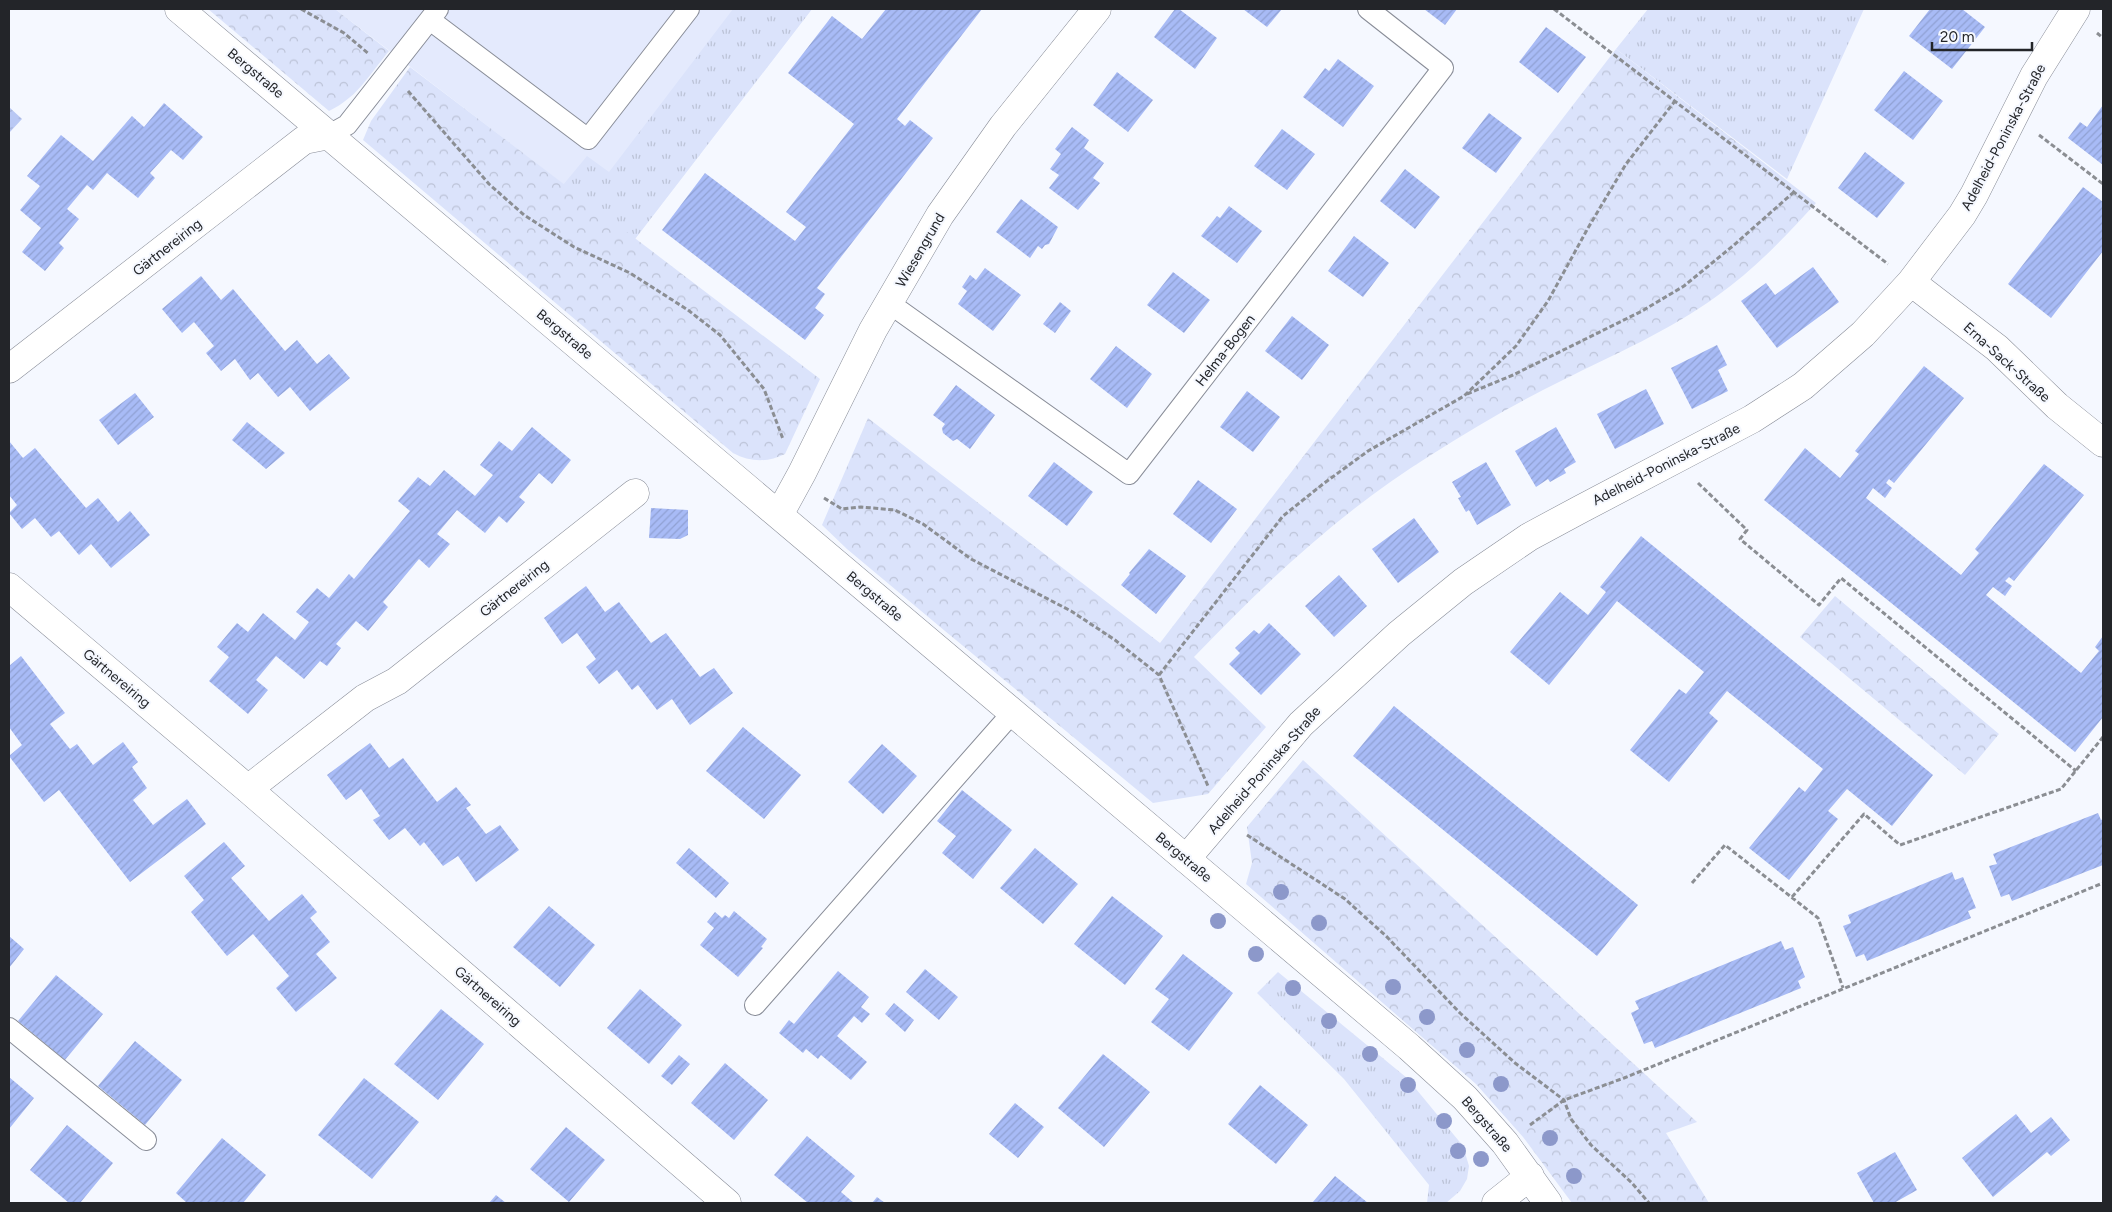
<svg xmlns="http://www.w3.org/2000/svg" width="2112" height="1212" font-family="Figtree,sans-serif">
<defs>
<pattern id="grass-tufts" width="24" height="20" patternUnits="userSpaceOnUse" patternTransform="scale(1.25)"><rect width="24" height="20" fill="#dbe3fb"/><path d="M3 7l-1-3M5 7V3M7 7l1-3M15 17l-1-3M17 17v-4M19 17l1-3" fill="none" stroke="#bcc3d7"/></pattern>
<pattern id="forest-crowns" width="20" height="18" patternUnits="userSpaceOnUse" patternTransform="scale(1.25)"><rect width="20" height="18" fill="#dbe3fb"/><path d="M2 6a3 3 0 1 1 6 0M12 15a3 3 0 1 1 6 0" fill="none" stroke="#bcc3d7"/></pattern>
<pattern id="water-ripples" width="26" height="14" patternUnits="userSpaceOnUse" patternTransform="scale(1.25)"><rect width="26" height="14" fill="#b9c8f4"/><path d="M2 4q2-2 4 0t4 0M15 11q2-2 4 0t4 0" fill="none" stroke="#9facd1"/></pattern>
<pattern id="building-hatch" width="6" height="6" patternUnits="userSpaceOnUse" patternTransform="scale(1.25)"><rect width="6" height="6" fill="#a8bbf6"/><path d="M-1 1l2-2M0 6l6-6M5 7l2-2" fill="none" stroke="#90a1d3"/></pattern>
</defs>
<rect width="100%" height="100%" fill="#f5f8ff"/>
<path fill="#e4eafd" d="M 335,9 L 812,9 L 635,239 Z"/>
<path fill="url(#grass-tufts)" d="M 733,9 L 812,9 L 635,239 L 563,185 L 587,156 L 609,172 Z
M 1648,9 L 1864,9 L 1787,179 L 1616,49 Z
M 1278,972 L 1407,1078 L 1463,1146 L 1469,1166 L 1467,1179 L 1460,1191 L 1446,1203 L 1427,1203 L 1429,1185 L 1344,1079 L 1257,993 Z"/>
<path fill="url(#forest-crowns)" d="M 208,9 L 335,9 L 389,51 C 369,75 358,97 329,111 Z
M 1616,49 L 1816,203 C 1785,237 1755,269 1717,296 C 1669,331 1615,354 1563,380 C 1518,402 1473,428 1431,455 C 1342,510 1265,583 1194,657 L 1266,727 L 1208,794 L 1153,803 L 945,631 L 847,549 L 822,525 L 868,418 L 1160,643 Z
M 410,67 L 820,379 L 785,454 C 767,463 750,462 733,453 L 363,140 L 371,121 Z
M 1835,596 L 1999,734 L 1965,775 L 1800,637 Z
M 1303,760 L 1697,1122 L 1666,1133 L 1709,1203 L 1572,1203 L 1523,1137 L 1476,1084 L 1246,884 L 1252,863 L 1247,827 Z"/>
<path fill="url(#water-ripples)" d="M 9,107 L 22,119 L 9,133 Z"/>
<path fill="url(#building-hatch)" d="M 886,9 L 982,9 L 897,119 L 905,126 L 910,120 L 933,138 L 817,288 L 825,294 L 815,308 L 824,315 L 805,340 L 662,230 L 705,173 L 795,241 L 806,227 L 786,212 L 854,124 L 788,73 L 832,16 L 862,39 Z
M 1175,9 L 1179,9 L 1217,38 L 1195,69 L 1154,37 Z
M 1243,9 L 1282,9 L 1267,27 Z
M 1424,9 L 1457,9 L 1445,25 Z
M 1930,9 L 1962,9 L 1985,27 L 1952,69 L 1909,36 Z
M 1546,27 L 1586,57 L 1558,93 L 1519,62 Z
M 1338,59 L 1374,86 L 1343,127 L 1303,97 L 1325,68 L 1329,71 Z
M 1904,71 L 1943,101 L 1913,140 L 1874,110 Z
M 1117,72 L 1153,100 L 1128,132 L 1093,105 Z
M 164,103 L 203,137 L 183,160 L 171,150 L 150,173 L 155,178 L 138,198 L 107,173 L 93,190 L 87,185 L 67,209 L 79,219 L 59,243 L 64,248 L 45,271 L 22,252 L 41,228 L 20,210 L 40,186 L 27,176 L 61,135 L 93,161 L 132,116 L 144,127 Z
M 2103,105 L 2103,165 L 2068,138 L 2080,122 L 2087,127 Z
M 1489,113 L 1522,138 L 1496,173 L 1462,148 Z
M 1072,127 L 1089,140 L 1084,148 L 1104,163 L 1093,178 L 1100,183 L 1078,210 L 1049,188 L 1059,175 L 1050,169 L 1061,154 L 1055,149 Z
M 1282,129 L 1315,154 L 1287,190 L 1254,166 Z
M 1865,152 L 1905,183 L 1877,218 L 1838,188 Z
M 1405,169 L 1440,197 L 1415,229 L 1380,201 Z
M 2083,187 L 2103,202 L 2103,251 L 2051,318 L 2008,284 Z
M 1021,199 L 1058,227 L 1049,244 L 1045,245 L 1042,249 L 1038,246 L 1030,258 L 996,232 Z
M 1229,206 L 1262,231 L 1237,263 L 1201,236 L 1217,216 L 1220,218 Z
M 1354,236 L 1389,263 L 1363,297 L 1328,271 Z
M 1813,267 L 1839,302 L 1777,348 L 1741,301 L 1766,283 L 1775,295 Z
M 985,268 L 1021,295 L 993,331 L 958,304 L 967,291 L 962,287 L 970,275 L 976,280 Z
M 1173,272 L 1210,300 L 1184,333 L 1147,305 Z
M 201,276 L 221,300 L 233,289 L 285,351 L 297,340 L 317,364 L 329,354 L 350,378 L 310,411 L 290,387 L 278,397 L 258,373 L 250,380 L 235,359 L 221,371 L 206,353 L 214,346 L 194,322 L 182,333 L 162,309 Z
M 1060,302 L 1071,311 L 1055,333 L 1043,324 Z
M 1292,316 L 1329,345 L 1302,380 L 1265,351 Z
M 1717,345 L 1727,365 L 1718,370 L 1728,391 L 1692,409 L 1671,368 Z
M 1116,346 L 1152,374 L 1127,408 L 1090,379 Z
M 1924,366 L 1964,398 L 1894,483 L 1889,479 L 1886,483 L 1892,488 L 1885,498 L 1873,488 L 1866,498 L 1961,575 L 1979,553 L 1975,549 L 2044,464 L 2084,495 L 2014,581 L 2009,577 L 2005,581 L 2012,586 L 2005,596 L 1993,587 L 1986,595 L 2081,673 L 2099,651 L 2095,647 L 2103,636 L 2103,717 L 2075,752 L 1764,500 L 1805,448 L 1840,478 L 1859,454 L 1855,451 Z
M 956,385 L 995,415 L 970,449 L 957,439 L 953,441 L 943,433 L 942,428 L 945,424 L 933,415 Z
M 1646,389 L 1664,424 L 1615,449 L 1597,414 Z
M 1247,391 L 1280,417 L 1253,452 L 1220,427 Z
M 135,393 L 154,417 L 118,445 L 99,420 Z
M 247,422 L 285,453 L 266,469 L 232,440 Z
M 532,427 L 571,460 L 552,484 L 539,473 L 519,497 L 525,502 L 507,523 L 499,516 L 485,533 L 457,510 L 437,534 L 450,544 L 429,568 L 419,559 L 383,602 L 388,607 L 368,631 L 356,621 L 336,644 L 341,648 L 327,666 L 320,661 L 304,679 L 276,656 L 256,680 L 268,690 L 248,714 L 209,681 L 229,657 L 217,647 L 237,623 L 248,632 L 263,613 L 295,640 L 309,622 L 296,612 L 317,588 L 329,598 L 349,574 L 354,579 L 410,511 L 398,501 L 418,477 L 430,486 L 444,470 L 475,496 L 493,475 L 480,465 L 499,441 L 512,451 Z
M 1556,427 L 1576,462 L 1564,469 L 1566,473 L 1550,482 L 1548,479 L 1536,487 L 1515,451 Z
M 9,441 L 23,458 L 35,448 L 86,508 L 98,498 L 118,522 L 130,511 L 150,535 L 111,568 L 91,544 L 79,555 L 59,531 L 51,537 L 35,518 L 22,529 L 9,513 L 17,505 L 9,495 Z
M 1054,462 L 1093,492 L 1067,526 L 1028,496 Z
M 1486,462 L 1511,505 L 1477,525 L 1469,510 L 1466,512 L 1458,498 L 1461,497 L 1452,482 Z
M 1198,480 L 1237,509 L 1211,543 L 1173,514 Z
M 651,508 L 688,510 L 688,535 L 680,539 L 649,538 Z
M 1414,518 L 1439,552 L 1398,583 L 1372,549 Z
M 1641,536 L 1933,775 L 1892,826 L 1847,789 L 1828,811 L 1838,819 L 1789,880 L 1749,848 L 1799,787 L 1805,792 L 1823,769 L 1727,691 L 1709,713 L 1718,721 L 1669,782 L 1630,750 L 1679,689 L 1686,694 L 1704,672 L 1617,601 L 1549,685 L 1510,652 L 1560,592 L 1588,615 L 1606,592 L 1600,587 Z
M 1149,549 L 1186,576 L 1156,614 L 1121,585 L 1130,574 L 1129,573 Z
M 1339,575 L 1367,606 L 1334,637 L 1305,606 Z
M 586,586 L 605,612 L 619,602 L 651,643 L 666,633 L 700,677 L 714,668 L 733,693 L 690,725 L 672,699 L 657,710 L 638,685 L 632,690 L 617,670 L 599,684 L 586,667 L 596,659 L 577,633 L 562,644 L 544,618 Z
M 1269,623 L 1301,654 L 1261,695 L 1229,664 L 1240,653 L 1235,648 L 1254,630 L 1259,634 Z
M 21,656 L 65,713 L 50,724 L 70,749 L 77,744 L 93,765 L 123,742 L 138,762 L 132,767 L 147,788 L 133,800 L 153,825 L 187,799 L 206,824 L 130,882 L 59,790 L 44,802 L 9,756 L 22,745 L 9,727 L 9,666 Z
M 1394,706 L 1638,905 L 1597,956 L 1353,756 Z
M 743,727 L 801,775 L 764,819 L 706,771 Z
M 370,743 L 389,768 L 403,758 L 437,802 L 456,787 L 471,805 L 466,808 L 486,834 L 500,825 L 519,850 L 476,882 L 458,856 L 443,866 L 424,842 L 420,846 L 405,828 L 389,840 L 373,820 L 380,816 L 361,789 L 346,800 L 327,775 Z
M 882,744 L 917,776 L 883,814 L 848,782 Z
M 962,790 L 1012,830 L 973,879 L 942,853 L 956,836 L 937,821 Z
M 2098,813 L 2101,820 L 2103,819 L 2103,865 L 2012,901 L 2009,894 L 2001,897 L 1989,866 L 1997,864 L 1993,854 Z
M 224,842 L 245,866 L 231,878 L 269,921 L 302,894 L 317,912 L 310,918 L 330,942 L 316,954 L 337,978 L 296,1012 L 276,988 L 289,976 L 253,934 L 227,956 L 191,912 L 204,900 L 184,876 Z
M 689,848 L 729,883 L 716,898 L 676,863 Z
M 1035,848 L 1078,884 L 1043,924 L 1000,888 Z
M 1952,872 L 1955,880 L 1963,877 L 1976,908 L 1968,911 L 1971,918 L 1867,961 L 1864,954 L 1856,957 L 1843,926 L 1851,923 L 1848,915 Z
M 1112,896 L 1163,936 L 1125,985 L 1074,944 Z
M 549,906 L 595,945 L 560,987 L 513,947 Z
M 734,911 L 767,939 L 761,947 L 763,948 L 738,977 L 700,945 L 714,928 L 707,922 L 715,912 L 722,918 L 725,915 L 729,918 Z
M 9,936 L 24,949 L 9,968 Z
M 1781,941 L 1785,950 L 1793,947 L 1805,977 L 1798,981 L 1801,988 L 1655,1048 L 1652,1041 L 1644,1044 L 1631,1013 L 1639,1009 L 1635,1001 Z
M 1183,954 L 1233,993 L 1189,1051 L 1151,1022 L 1169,999 L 1155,989 Z
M 925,969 L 958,997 L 939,1020 L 906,992 Z
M 838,971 L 869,997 L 861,1007 L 870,1014 L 862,1023 L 854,1016 L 837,1036 L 867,1062 L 851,1080 L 821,1055 L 818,1059 L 806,1049 L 803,1053 L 779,1033 L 789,1020 L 794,1024 Z
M 56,975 L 103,1014 L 65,1060 L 18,1021 Z
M 640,989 L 682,1025 L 649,1064 L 607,1028 Z
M 894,1003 L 914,1020 L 905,1032 L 885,1014 Z
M 441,1009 L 484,1044 L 438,1100 L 394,1064 Z
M 135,1041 L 182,1080 L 145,1125 L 98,1086 Z
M 1103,1054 L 1150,1092 L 1104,1147 L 1058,1108 Z
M 679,1055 L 690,1064 L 672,1085 L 661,1076 Z
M 725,1063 L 768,1100 L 734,1140 L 691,1103 Z
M 9,1077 L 34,1098 L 9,1129 Z
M 364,1078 L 419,1122 L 372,1179 L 318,1135 Z
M 1260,1085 L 1308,1125 L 1276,1164 L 1228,1124 Z
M 1015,1103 L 1044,1127 L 1018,1158 L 989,1134 Z
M 2016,1114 L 2031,1133 L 2051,1117 L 2070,1140 L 2051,1156 L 2047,1152 L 1993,1197 L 1962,1158 Z
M 67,1125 L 113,1163 L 80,1203 L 69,1203 L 30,1170 Z
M 566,1127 L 605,1160 L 569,1202 L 530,1169 Z
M 807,1136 L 855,1176 L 841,1192 L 854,1203 L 808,1203 L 774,1175 Z
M 222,1138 L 266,1175 L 243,1203 L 187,1203 L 176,1193 Z
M 1895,1152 L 1917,1190 L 1894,1203 L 1874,1203 L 1857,1173 Z
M 1335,1176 L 1368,1203 L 1312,1203 Z
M 496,1195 L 506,1203 L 489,1203 Z
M 877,1197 L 885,1203 L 872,1203 Z"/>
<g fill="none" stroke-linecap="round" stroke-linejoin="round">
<defs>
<path id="lane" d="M 430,20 L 588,139 L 689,9
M 329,135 L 347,125 L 438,9
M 889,303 L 1129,474 L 1443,68 L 1368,9
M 755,1005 L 1013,712
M 9,1028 L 146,1140"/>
<path id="street" d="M 179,9 L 1409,1047 L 1465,1098 L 1505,1143 L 1548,1203
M 1911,282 L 1997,348 L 2057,406 L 2103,443
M 9,369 L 304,140 L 329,135
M 779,515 L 802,473 L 873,330 L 940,215 L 1003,126 L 1097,9
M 9,587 L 248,789 L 727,1203
M 248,789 L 365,698 L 397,681 L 635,493
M 1186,859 L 1301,724 L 1399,634 L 1463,582 L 1529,537 L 1581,509 L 1752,419 L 1803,386 L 1863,334 L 1911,282 L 1962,215 L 1974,195 L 2034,76 L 2076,9
M 1496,1203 L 1530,1176"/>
</defs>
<use href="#lane" stroke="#898d98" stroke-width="22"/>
<use href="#street" stroke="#898d98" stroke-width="29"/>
<path stroke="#8b8e93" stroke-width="3" stroke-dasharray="5 2.5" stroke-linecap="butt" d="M 301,9 L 344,33 L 369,54
M 1554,9 L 1888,264
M 2097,33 L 2103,38
M 408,91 L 489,184 L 524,215 L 574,247 L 630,273 L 688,310 L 720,335 L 764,389 L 783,439
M 2039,135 L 2103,184
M 1467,394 L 1513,375 L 1642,311 L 1684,286 L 1734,245 L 1795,191
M 1698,483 L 1747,530 L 1740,539 L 1819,605 L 1841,578 L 2076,771
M 824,498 L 842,509 L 861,507 L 895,510 L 923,524 L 971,559 L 1071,611 L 1115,640 L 1159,675 L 1208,786
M 1159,675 L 1283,516 L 1323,484 L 1368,451 L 1464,396 L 1516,346 L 1548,301 L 1588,228 L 1626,164 L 1675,101
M 1247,835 L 1345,899 L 1386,936 L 1460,1013 L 1515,1063 L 1564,1100 L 1571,1119 L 1591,1145 L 1632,1183 L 1649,1203
M 1692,883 L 1725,845 L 1818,918 L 1843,988
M 1792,897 L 1864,814 L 1900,845 L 2061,789 L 2103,737
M 1530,1125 L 1564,1100 L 1624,1078 L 2103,883"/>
<use href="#lane" stroke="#fff" stroke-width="20"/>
<use href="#street" stroke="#fff" stroke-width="28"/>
</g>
<g fill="#8c98ca">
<circle cx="1281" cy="892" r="8"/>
<circle cx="1218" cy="921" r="8"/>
<circle cx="1319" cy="923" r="8"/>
<circle cx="1256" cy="954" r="8"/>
<circle cx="1393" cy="987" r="8"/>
<circle cx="1293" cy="988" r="8"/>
<circle cx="1427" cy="1017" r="8"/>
<circle cx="1329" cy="1021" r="8"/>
<circle cx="1467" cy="1050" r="8"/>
<circle cx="1370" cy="1054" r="8"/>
<circle cx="1501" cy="1084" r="8"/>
<circle cx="1408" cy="1085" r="8"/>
<circle cx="1444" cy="1121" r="8"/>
<circle cx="1550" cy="1138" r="8"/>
<circle cx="1458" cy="1151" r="8"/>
<circle cx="1481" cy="1159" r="8"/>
<circle cx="1574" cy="1176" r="8"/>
</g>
<g text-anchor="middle" stroke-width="4" stroke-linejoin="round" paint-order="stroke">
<g font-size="14" fill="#232529" stroke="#f5f8ff">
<text transform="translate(256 73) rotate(40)" y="5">Bergstraße</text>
<text transform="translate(2003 137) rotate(-62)" y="5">Adelheid-Poninska-Straße</text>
<text transform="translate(167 247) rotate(-38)" y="5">Gärtnereiring</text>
<text transform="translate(920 250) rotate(-60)" y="5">Wiesengrund</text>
<text transform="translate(565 334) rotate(40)" y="5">Bergstraße</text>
<text transform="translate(1225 350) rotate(-52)" y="5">Helma-Bogen</text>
<text transform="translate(2007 362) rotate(42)" y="5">Erna-Sack-Straße</text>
<text transform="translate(1666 464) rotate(-27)" y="5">Adelheid-Poninska-Straße</text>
<text transform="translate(514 588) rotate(-38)" y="5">Gärtnereiring</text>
<text transform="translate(875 596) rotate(40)" y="5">Bergstraße</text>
<text transform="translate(117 678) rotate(40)" y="5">Gärtnereiring</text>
<text transform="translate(1264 770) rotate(-49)" y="5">Adelheid-Poninska-Straße</text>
<text transform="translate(1184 857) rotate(40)" y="5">Bergstraße</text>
<text transform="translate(488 996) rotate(41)" y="5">Gärtnereiring</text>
<text transform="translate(1487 1124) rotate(49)" y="5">Bergstraße</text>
</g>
</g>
<rect width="2112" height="1212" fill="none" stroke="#232529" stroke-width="20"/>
<path d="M1932 42v8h100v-8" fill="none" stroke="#232529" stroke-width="2.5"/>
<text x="1940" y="42" font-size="15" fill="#232529" stroke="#f5f8ff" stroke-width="4" paint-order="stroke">20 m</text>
</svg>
